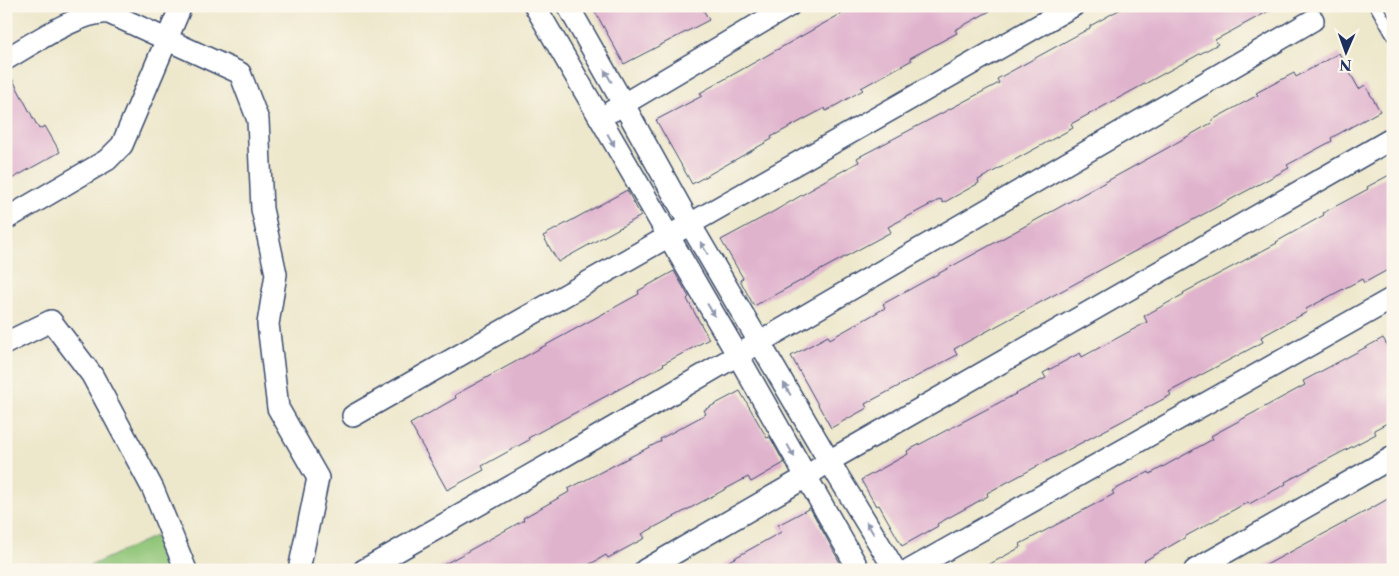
<svg xmlns="http://www.w3.org/2000/svg" width="1399" height="576" font-family="'Libre Caslon Text',serif">
<rect width="100%" height="100%" fill="#fbf7ec"/>
<filter id="ink" filterUnits="userSpaceOnUse"><feTurbulence type="fractalNoise" baseFrequency=".02" numOctaves="2"/><feDisplacementMap in="SourceGraphic" scale="10" xChannelSelector="R" yChannelSelector="G"/><feConvolveMatrix kernelMatrix="1 2 1 2 8 2 1 2 1" color-interpolation-filters="sRGB"/></filter>
<filter id="wash" filterUnits="userSpaceOnUse"><feTurbulence type="fractalNoise" baseFrequency=".0096" numOctaves="4" result="noise"/><feDisplacementMap in="SourceGraphic" scale="20" xChannelSelector="R" yChannelSelector="G"/><feGaussianBlur stdDeviation="1.12" result="paint"/><feColorMatrix in="noise" values="0 0 0 0 0 0 0 0 0 0 0 0 0 0 0 0 0 1.4 0 .05"/><feComposite in="paint" operator="in"/></filter>
<g filter="url(#wash)">
<rect width="100%" height="100%" fill="#ede7cb"/>
<path fill="#8ec476" stroke="#547a6a" d="M 155,536 L 170,570 L 81,570 Z"/>
<g id="blocks">
<path fill="#e0b3cd" d="M 592,6 L 701,6 L 709,20 L 624,64 Z
M 855,6 L 999,6 L 955,30 L 957,33 L 910,58 L 912,60 L 861,88 L 863,90 L 826,111 L 825,108 L 771,137 L 772,139 L 692,184 L 656,120 L 702,96 L 700,93 Z
M 1126,6 L 1278,6 L 1215,40 L 1218,44 L 1071,124 L 1073,128 L 978,180 L 979,183 L 943,203 L 941,199 L 888,227 L 891,232 L 754,306 L 740,280 L 743,278 L 721,240 L 771,213 L 814,188 L 813,187 L 859,162 L 857,158 L 999,83 L 997,79 L 1090,28 L 1090,26 Z
M 1339,53 L 1359,89 L 1365,85 L 1380,111 L 1331,138 L 1332,141 L 1287,165 L 1289,168 L 954,349 L 957,355 L 865,404 L 867,408 L 831,428 L 791,356 L 828,336 L 830,339 L 885,308 L 883,304 L 1162,151 L 1213,122 L 1212,120 L 1258,95 L 1256,93 L 1294,73 L 1296,77 Z
M 6,71 L 8,71 L 39,129 L 45,126 L 60,152 L 6,182 Z
M 1393,173 L 1393,267 L 1364,283 L 1362,279 L 1306,309 L 1307,312 L 1261,337 L 1263,342 L 1169,392 L 1171,395 L 987,493 L 988,496 L 937,524 L 938,526 L 902,546 L 879,505 L 876,506 L 861,480 L 908,454 L 907,451 L 1046,378 L 1043,373 L 1080,353 L 1082,357 L 1147,322 L 1144,316 L 1184,294 L 1183,293 L 1277,243 L 1276,242 L 1324,215 L 1323,213 L 1368,189 L 1367,187 Z
M 627,190 L 641,216 L 558,262 L 543,236 Z
M 674,271 L 689,297 L 687,299 L 709,339 L 663,364 L 664,365 L 528,438 L 529,440 L 482,466 L 484,470 L 447,490 L 410,424 L 456,398 L 455,395 L 639,294 L 638,291 Z
M 1383,338 L 1393,355 L 1393,420 L 1374,430 L 1376,434 L 1285,482 L 1286,484 L 1249,504 L 1248,502 L 1186,536 L 1186,537 L 1144,561 L 1145,562 L 1131,570 L 979,570 L 1021,547 L 1020,544 L 1114,494 L 1112,491 L 1149,472 L 1150,474 L 1213,439 L 1211,436 L 1305,385 L 1303,381 Z
M 740,391 L 767,438 L 770,437 L 784,463 L 751,482 L 748,477 L 642,534 L 645,538 L 608,558 L 606,555 L 580,570 L 434,570 L 524,520 L 523,518 L 569,492 L 568,489 L 661,441 L 660,439 L 706,414 L 704,410 Z
M 1393,496 L 1393,570 L 1257,570 L 1370,509 Z
M 810,508 L 844,570 L 713,570 L 781,532 L 778,525 Z"/>
</g>
</g>
<g filter="url(#ink)">
<use href="#blocks" fill-opacity="0" stroke="#3a4b6e" stroke-width="1"/>
<g fill="none" stroke-linecap="round" stroke-linejoin="round">
<defs>
<path id="service" d="M 1376,6 L 1393,36"/>
<path id="minor" d="M 535,6 L 737,354 L 859,570
M 568,6 L 624,105 L 690,224 L 829,461 L 895,570
M 6,59 C 31,45 81,10 109,13 L 240,73 L 258,120 L 262,209 L 276,274 L 268,324 L 278,408 L 318,478 L 299,570
M 612,111 L 789,6
M 6,219 L 107,160 L 122,145 L 181,6
M 6,343 L 51,321 L 92,375 L 153,489 L 186,570
M 353,416 L 1073,6
M 364,570 L 566,455 L 1313,20
M 645,570 L 806,477 L 829,461 L 1393,138
M 910,570 L 1393,298
M 1195,570 L 1393,457"/>
</defs>
<use href="#service" stroke="#3a4b6e" stroke-width="14"/>
<use href="#minor" stroke="#3a4b6e" stroke-width="24"/>
<use href="#service" stroke="#fff" stroke-width="11"/>
<use href="#minor" stroke="#fff" stroke-width="21"/>
</g>
<defs><path id="oneway-solid" d="M-6-.8H1V-3.2L6.5 0L1 3.2V.8H-6Z" transform="scale(1.25)"/></defs>
<g fill="#8d97ae">
<use href="#oneway-solid" transform="translate(608 76) rotate(-120)"/>
<use href="#oneway-solid" transform="translate(611 140) rotate(60)"/>
<use href="#oneway-solid" transform="translate(704 248) rotate(-121)"/>
<use href="#oneway-solid" transform="translate(711 310) rotate(59)"/>
<use href="#oneway-solid" transform="translate(787 389) rotate(-120)"/>
<use href="#oneway-solid" transform="translate(791 451) rotate(61)"/>
<use href="#oneway-solid" transform="translate(870 528) rotate(-121)"/>
</g>
</g>
<rect width="1399" height="576" fill="none" stroke="#fbf7ec" stroke-width="25"/>
<g transform="translate(1346 52) rotate(182)" stroke="#fbf7ec" stroke-width="4" paint-order="stroke">
<path d="M0-4L9 19L0 12L-9 19Z" fill="#1b2f5e"/>
<text y="-8" font-size="14" font-weight="bold" text-anchor="middle" fill="#1b2f5e">N</text>
</g>
</svg>
